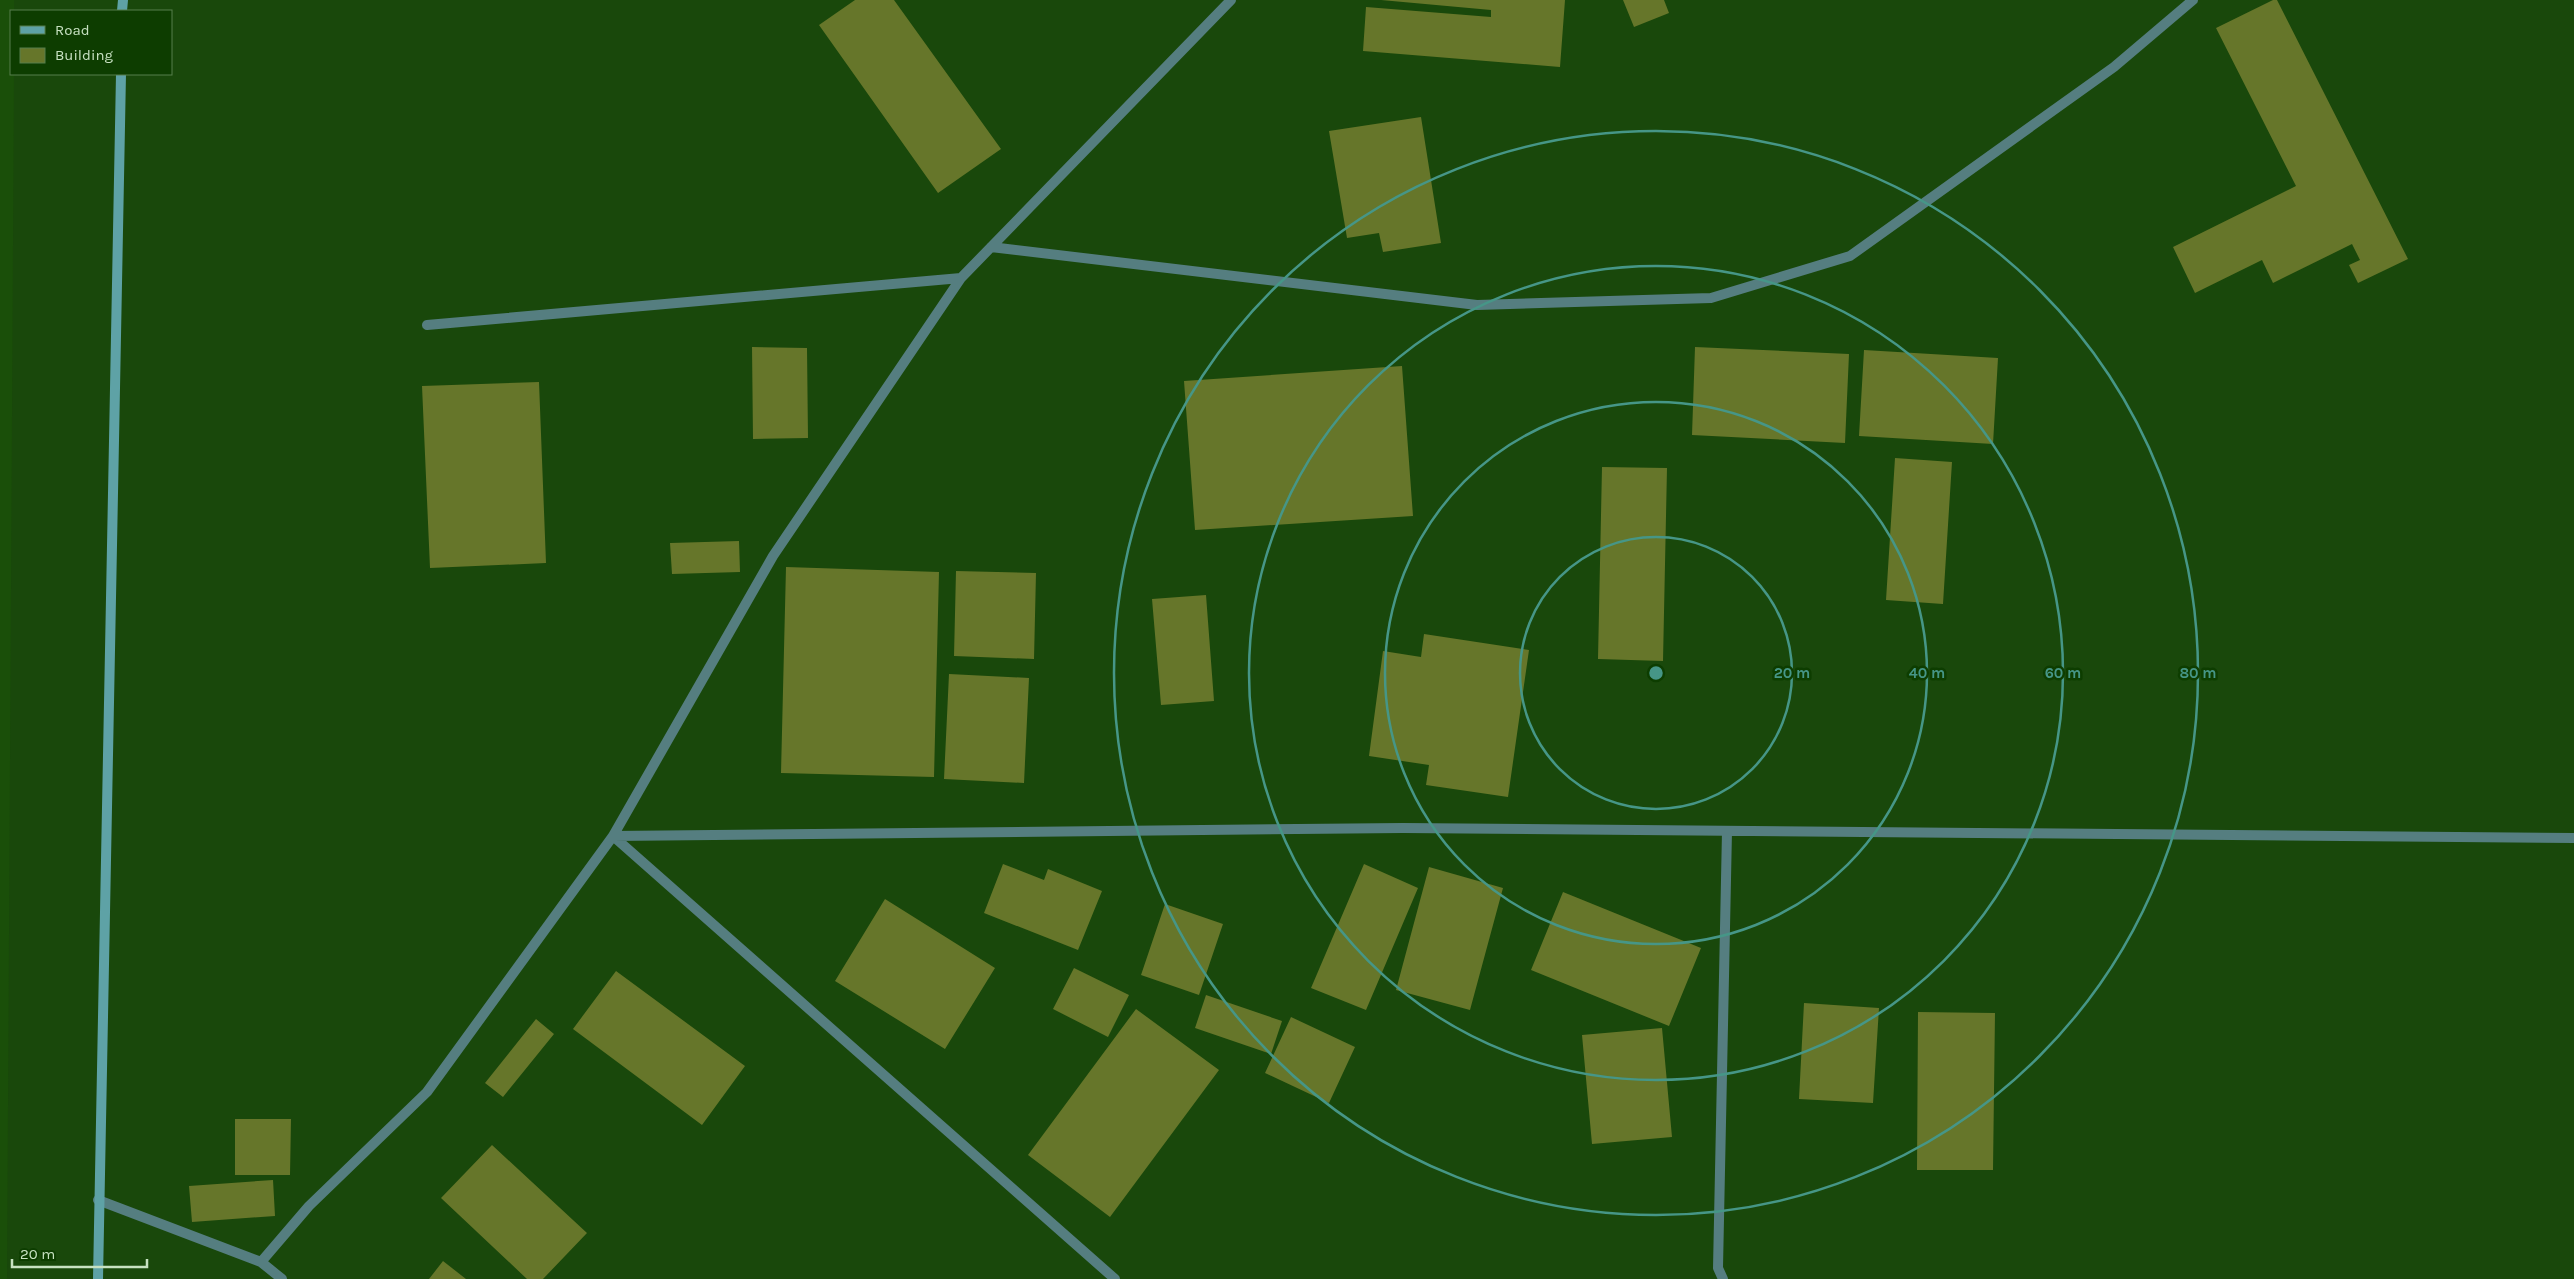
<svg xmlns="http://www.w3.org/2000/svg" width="2574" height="1279" font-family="Karla,sans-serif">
<rect width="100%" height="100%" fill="#19480b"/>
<path fill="#1a4f09" d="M 0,0 L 14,0 L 14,11 L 11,11 L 11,74 L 14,74 L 7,1279 L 0,1279 Z"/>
<path fill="#66762a" d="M 855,0 L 894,0 L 1001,149 L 938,193 L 819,25 Z
M 1381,0 L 1565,0 L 1560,67 L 1363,51 L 1366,7 L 1491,17 L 1491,10 Z
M 1623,0 L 1664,0 L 1669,13 L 1634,27 Z
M 2273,0 L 2277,0 L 2408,259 L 2358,283 L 2349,265 L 2360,260 L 2352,244 L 2273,283 L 2262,260 L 2195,293 L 2173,247 L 2296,186 L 2216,28 Z
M 1421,117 L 1441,243 L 1383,252 L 1379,233 L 1347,238 L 1329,131 Z
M 752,347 L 807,348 L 808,438 L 753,439 Z
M 1695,347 L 1849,354 L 1845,443 L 1692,435 Z
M 1864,350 L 1998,358 L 1993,444 L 1859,436 Z
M 1402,366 L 1413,516 L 1195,530 L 1184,381 Z
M 539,382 L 546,563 L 430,568 L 422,386 Z
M 1895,458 L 1952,462 L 1943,604 L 1886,600 Z
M 1602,467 L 1667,468 L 1663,661 L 1598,659 Z
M 739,541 L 740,572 L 672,574 L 670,543 Z
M 786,567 L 939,572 L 934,777 L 781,773 Z
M 956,571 L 1036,573 L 1034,659 L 954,656 Z
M 1206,595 L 1214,701 L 1161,705 L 1152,599 Z
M 1424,634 L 1529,650 L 1508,797 L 1426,785 L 1429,765 L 1369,756 L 1383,651 L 1421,657 Z
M 949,674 L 1029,678 L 1024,783 L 944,779 Z
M 1003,864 L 1044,880 L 1048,869 L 1102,891 L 1078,950 L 984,913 Z
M 1364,864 L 1418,888 L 1366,1010 L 1311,988 Z
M 1429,867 L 1503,888 L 1470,1010 L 1396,990 Z
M 1563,892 L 1701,948 L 1669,1026 L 1531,970 Z
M 885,899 L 995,968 L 945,1049 L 835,981 Z
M 1165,904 L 1223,924 L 1199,995 L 1141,975 Z
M 1074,968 L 1129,995 L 1108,1037 L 1053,1009 Z
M 616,971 L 745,1066 L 702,1125 L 573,1029 Z
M 1206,995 L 1282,1021 L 1271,1054 L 1195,1028 Z
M 1804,1003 L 1879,1008 L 1873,1103 L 1799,1099 Z
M 1136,1009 L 1219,1070 L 1110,1217 L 1028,1155 Z
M 1918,1012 L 1995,1013 L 1993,1170 L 1917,1170 Z
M 1291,1017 L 1355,1047 L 1329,1103 L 1265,1073 Z
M 536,1019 L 554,1034 L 503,1097 L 485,1083 Z
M 1662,1028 L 1672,1137 L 1592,1144 L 1582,1035 Z
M 235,1119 L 291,1119 L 290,1175 L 235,1175 Z
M 492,1145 L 587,1233 L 543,1279 L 527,1279 L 441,1198 Z
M 273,1180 L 275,1216 L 192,1222 L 189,1186 Z
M 443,1261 L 466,1279 L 429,1279 Z"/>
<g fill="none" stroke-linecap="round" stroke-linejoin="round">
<path stroke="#557e80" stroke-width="10" d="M 991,247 L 1477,305 L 1711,298 L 1850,256 L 2114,67 L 2193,0
M 427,325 L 961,278
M 613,836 L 1403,828 L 2574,838
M 613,836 L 1115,1279
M 98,1200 L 261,1262 L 282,1279
M 261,1262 L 309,1206 L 427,1092 L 613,836 L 773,556 L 961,278 L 1231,0
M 1723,1279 L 1718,1268 L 1727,831"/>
<path stroke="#5ea2a6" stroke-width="10" d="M 122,11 L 123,0
M 98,1279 L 121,74"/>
</g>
<g fill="none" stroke="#469687" stroke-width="2.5">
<circle cx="1656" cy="673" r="136"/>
<circle cx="1656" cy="673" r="271"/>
<circle cx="1656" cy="673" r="407"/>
<circle cx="1656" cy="673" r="542"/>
</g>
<circle cx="1656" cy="673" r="8" fill="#469687" stroke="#0d3d00" stroke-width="2.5"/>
<g font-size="15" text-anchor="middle" font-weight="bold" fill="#469687" stroke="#0d3d00" stroke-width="5" stroke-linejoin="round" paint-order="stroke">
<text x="1792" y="678">20 m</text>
<text x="1927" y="678">40 m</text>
<text x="2063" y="678">60 m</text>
<text x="2198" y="678">80 m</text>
</g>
<rect x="10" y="10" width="162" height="65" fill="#0d3d00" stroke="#577f4d"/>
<rect x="20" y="26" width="25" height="8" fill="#5ea2a6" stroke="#577f4d"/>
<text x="55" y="35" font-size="15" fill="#c7e1c1">Road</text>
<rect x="20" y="48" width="25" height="15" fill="#66762a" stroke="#577f4d"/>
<text x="55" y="60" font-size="15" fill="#c7e1c1">Building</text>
<path d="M12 1259v8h135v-8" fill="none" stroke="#c7e1c1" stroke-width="2.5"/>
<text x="20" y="1259" font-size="15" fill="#c7e1c1" stroke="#0d3d00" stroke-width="4" paint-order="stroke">20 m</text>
</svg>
